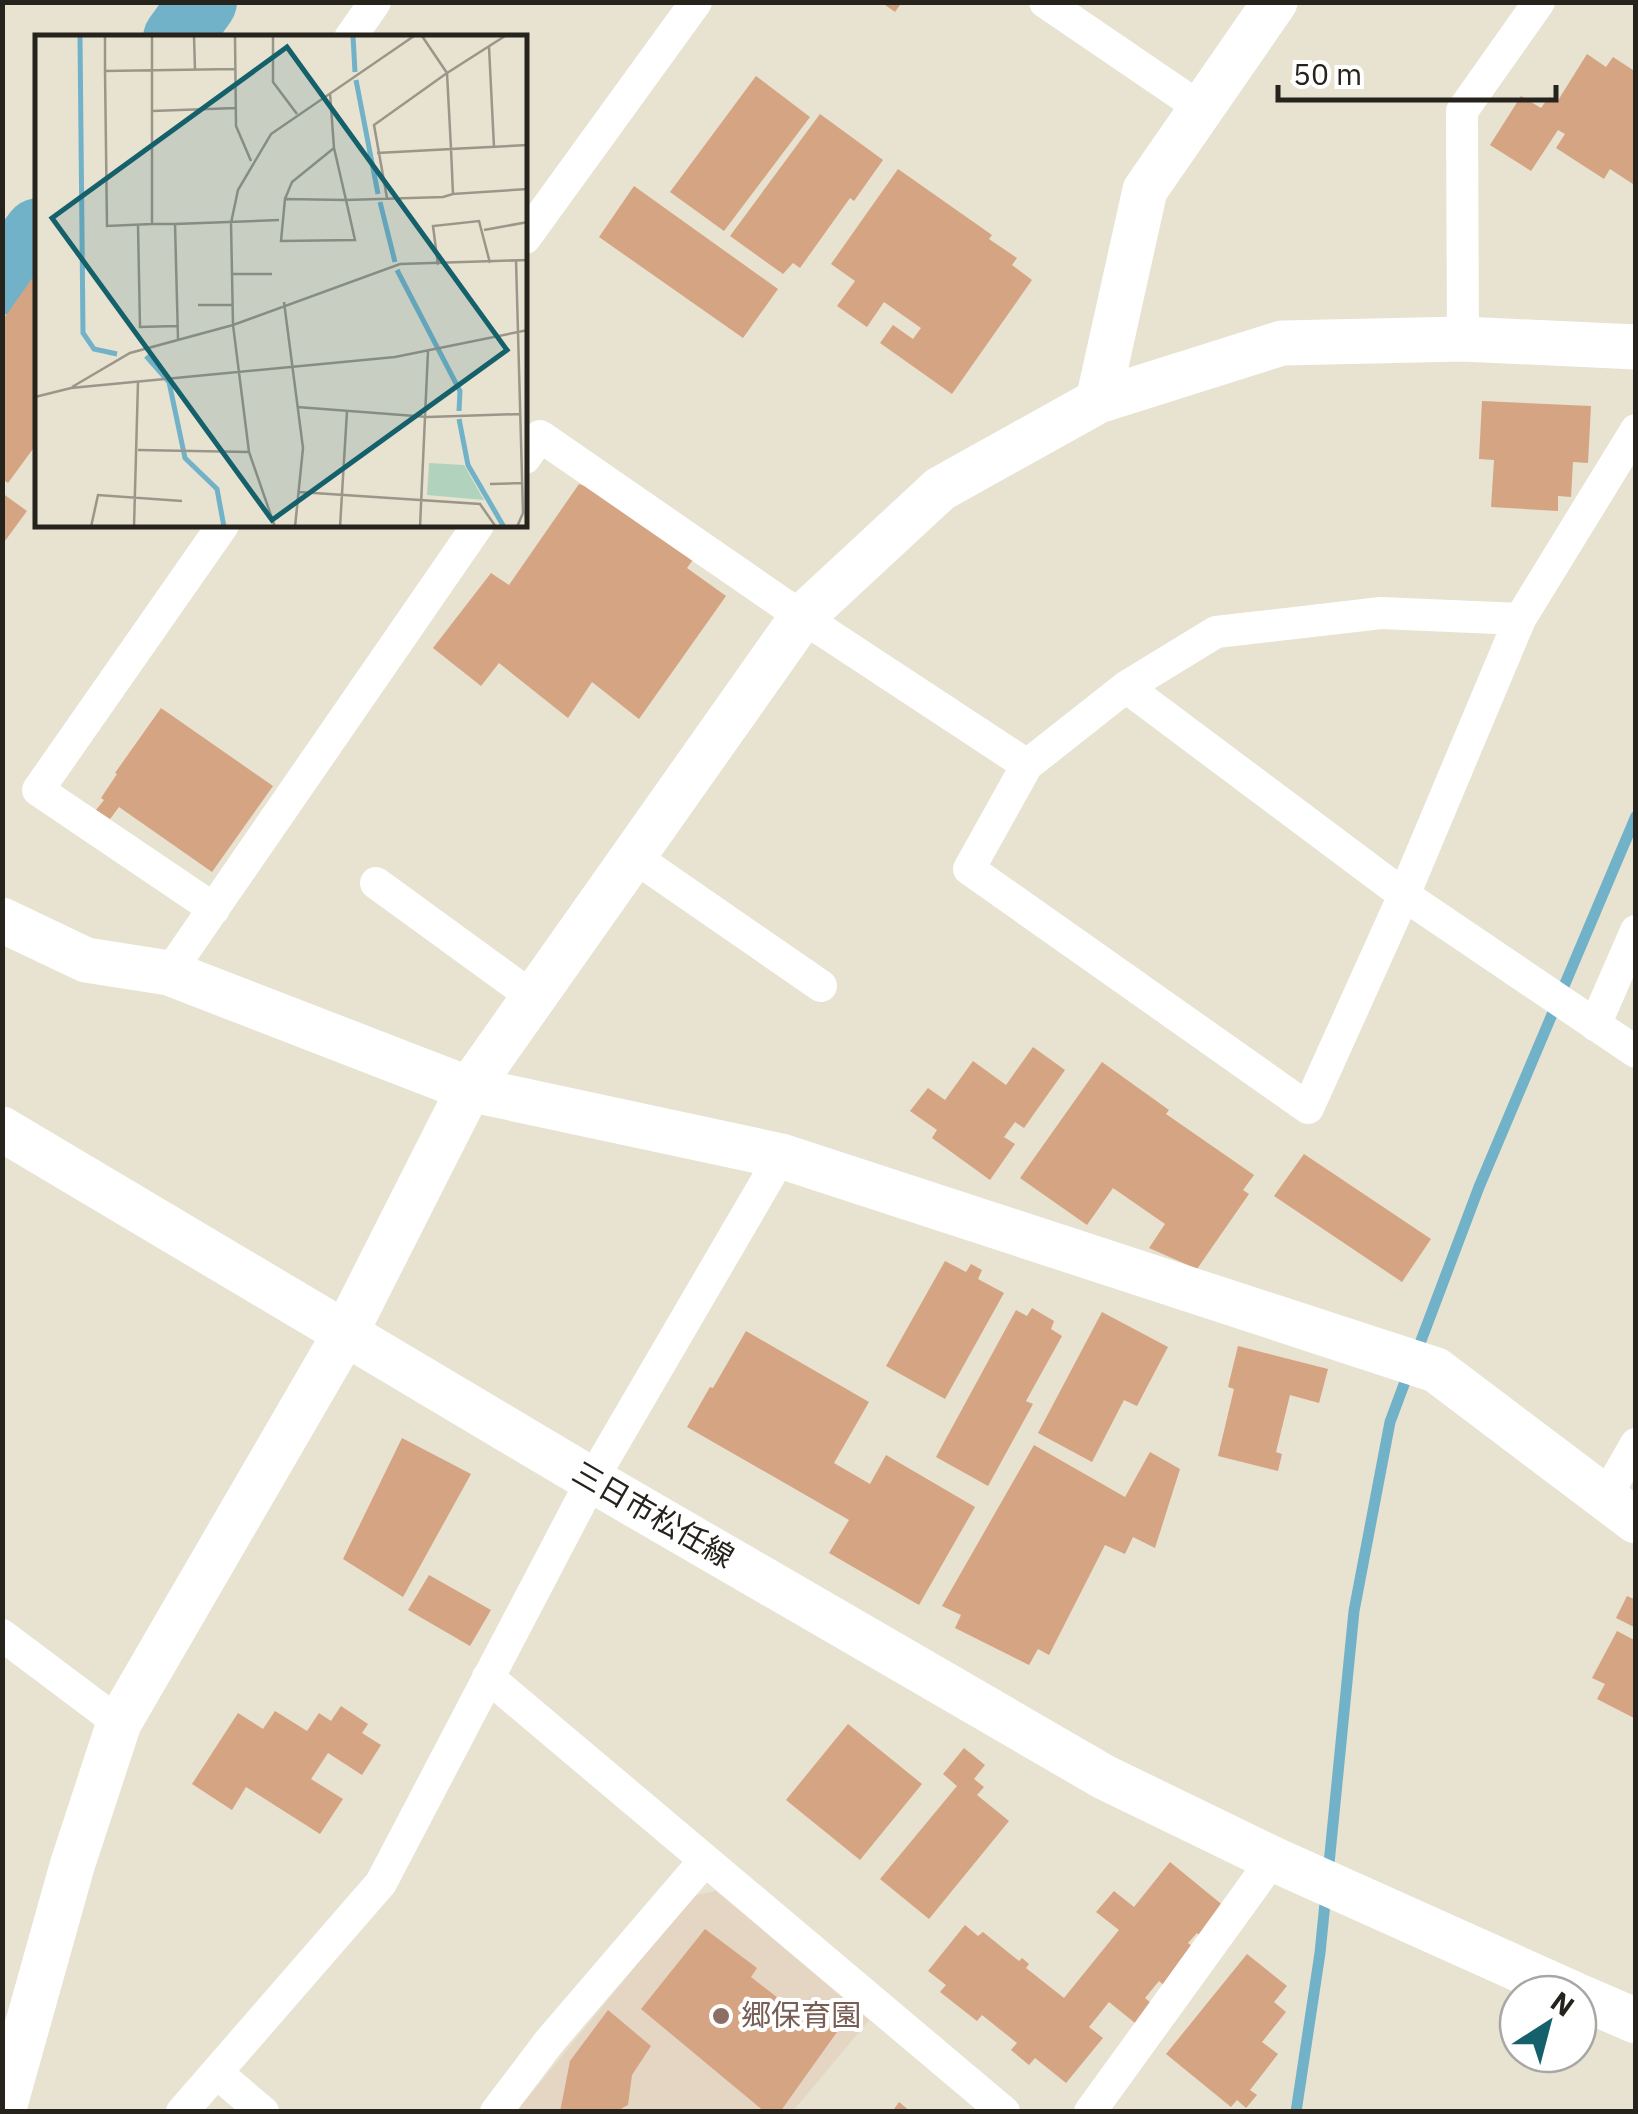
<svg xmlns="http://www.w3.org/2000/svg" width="1638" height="2114" font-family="'IBM Plex Sans','Noto Sans JP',sans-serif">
<rect width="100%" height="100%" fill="#e8e2d1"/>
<path fill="#e5d5c3" d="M 716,1891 L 869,2020 L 793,2111 L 516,2112 L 693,1896 Z"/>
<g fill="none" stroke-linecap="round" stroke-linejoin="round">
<path stroke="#71b2c9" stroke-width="11" d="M 1416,1354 L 1479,1187 L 1636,816
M 1328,1874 L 1354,1611 L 1390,1422 L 1409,1371
M 1296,2112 L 1320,1953 L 1326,1893"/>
<path stroke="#71b2c9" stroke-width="68" d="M 177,38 L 203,2
M 2,281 L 38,232"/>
</g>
<path fill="#d5a482" d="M 881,2 L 902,2 L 895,12 Z
M 1587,54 L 1606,67 L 1613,57 L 1636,72 L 1636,186 L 1610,169 L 1604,179 L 1556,148 L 1565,134 L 1558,130 L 1531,171 L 1490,145 L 1521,96 L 1541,108 L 1549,97 L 1557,102 Z
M 756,76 L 810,117 L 724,231 L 670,192 Z
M 820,114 L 883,160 L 854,201 L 850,198 L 800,268 L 793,263 L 783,274 L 730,236 Z
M 898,169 L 992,235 L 989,239 L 1017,258 L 1012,265 L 1032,280 L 952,394 L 880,343 L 893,325 L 913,339 L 921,328 L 884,302 L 867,327 L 837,306 L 855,281 L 831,264 Z
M 634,186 L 778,289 L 743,338 L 599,237 Z
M 38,270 L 38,442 L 8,483 L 2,479 L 2,321 Z
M 1482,401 L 1591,406 L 1588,463 L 1573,462 L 1571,497 L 1558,496 L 1558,511 L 1491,507 L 1494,460 L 1479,459 Z
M 579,484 L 601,491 L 695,557 L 687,568 L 726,596 L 639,719 L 592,682 L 568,718 L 499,663 L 481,686 L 433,648 L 491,573 L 509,585 Z
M 2,493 L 27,511 L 2,545 Z
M 161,708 L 273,786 L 212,872 L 119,807 L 110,819 L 96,810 L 104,800 L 101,798 L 117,774 L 115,773 Z
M 1033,1047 L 1065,1070 L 1024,1128 L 1015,1122 L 1004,1137 L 1015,1144 L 990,1180 L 932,1138 L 937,1130 L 910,1111 L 928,1088 L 945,1100 L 973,1061 L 1006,1085 Z
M 1102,1062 L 1169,1110 L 1166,1114 L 1254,1175 L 1243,1190 L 1249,1194 L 1197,1269 L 1149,1248 L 1165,1224 L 1113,1188 L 1087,1225 L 1020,1178 Z
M 1304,1154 L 1431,1239 L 1402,1282 L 1274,1196 Z
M 945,1261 L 966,1272 L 971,1264 L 982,1270 L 978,1279 L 1004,1293 L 945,1399 L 886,1366 Z
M 1032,1308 L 1054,1321 L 1051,1329 L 1062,1336 L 1026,1401 L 1033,1404 L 988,1486 L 936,1457 L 1016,1310 L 1027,1316 Z
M 1102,1312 L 1168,1347 L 1137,1406 L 1124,1400 L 1092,1462 L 1038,1433 Z
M 746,1331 L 869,1402 L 834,1463 L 870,1484 L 886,1455 L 975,1507 L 919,1605 L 829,1553 L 849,1520 L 687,1427 L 710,1387 L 713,1388 Z
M 1238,1346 L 1328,1369 L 1319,1403 L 1290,1395 L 1276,1452 L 1282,1454 L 1278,1471 L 1218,1456 L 1234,1389 L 1228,1387 Z
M 402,1438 L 471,1474 L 403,1597 L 343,1559 Z
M 1034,1445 L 1125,1497 L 1150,1452 L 1180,1469 L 1155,1548 L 1133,1537 L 1125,1554 L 1105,1545 L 1049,1655 L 1038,1649 L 1029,1665 L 955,1628 L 961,1615 L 942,1606 Z
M 429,1575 L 491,1610 L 470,1646 L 408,1610 Z
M 1627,1596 L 1636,1600 L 1636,1628 L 1616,1618 Z
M 1617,1631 L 1636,1641 L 1636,1719 L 1597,1699 L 1605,1684 L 1592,1678 Z
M 341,1706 L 368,1724 L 362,1733 L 381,1745 L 362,1775 L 328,1753 L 311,1779 L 343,1799 L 320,1834 L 246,1787 L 232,1810 L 192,1784 L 238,1713 L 263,1729 L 275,1711 L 307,1731 L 319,1713 L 331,1721 Z
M 848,1724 L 922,1784 L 860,1860 L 786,1800 Z
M 964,1748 L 985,1765 L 974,1779 L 984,1787 L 977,1795 L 1009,1821 L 929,1919 L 880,1879 L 957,1786 L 943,1774 Z
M 1170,1862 L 1225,1907 L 1205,1940 L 1197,1933 L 1188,1943 L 1197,1950 L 1166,1987 L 1159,1981 L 1145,1998 L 1151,2003 L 1135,2023 L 1109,2002 L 1089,2027 L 1103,2038 L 1066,2083 L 1035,2058 L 1029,2065 L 1011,2050 L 1017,2043 L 982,2015 L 977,2021 L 940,1992 L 946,1985 L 928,1971 L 965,1925 L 978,1936 L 983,1932 L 1019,1961 L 1022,1958 L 1029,1964 L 1026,1968 L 1064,1998 L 1119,1930 L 1096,1912 L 1114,1891 L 1134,1907 Z
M 705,1929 L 757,1968 L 751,1977 L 792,2009 L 798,2000 L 837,2032 L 780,2112 L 765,2112 L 641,2009 Z
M 1247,1954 L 1287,1986 L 1274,2002 L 1286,2012 L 1262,2042 L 1278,2054 L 1250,2090 L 1257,2095 L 1246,2108 L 1237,2100 L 1231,2107 L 1166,2054 Z
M 608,2010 L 651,2046 L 632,2075 L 628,2105 L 615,2112 L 560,2112 L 570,2061 Z
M 899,2102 L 911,2112 L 892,2112 Z"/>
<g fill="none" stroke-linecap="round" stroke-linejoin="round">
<path stroke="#fff" stroke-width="32" d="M 1045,2 L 1202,109
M 350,38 L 375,2
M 525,238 L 696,2
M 1463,339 L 1462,111 L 1539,2
M 525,458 L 540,436 L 802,617 L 1027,765
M 1520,619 L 1636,430
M 1126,687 L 1216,632 L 1381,613 L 1520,619 L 1404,895 L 1308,1108 L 969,869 L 1027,765 L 1126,687 L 1404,895 L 1636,1052
M 633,856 L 821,986
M 376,883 L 534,998
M 214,909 L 38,790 L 223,525
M 169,973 L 478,525
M 1595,1025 L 1636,931
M 1605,1498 L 1636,1444
M 2,1635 L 119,1723
M 488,1677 L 1004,2112
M 217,2073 L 263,2112
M 182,2112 L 381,1883 L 592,1480 L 781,1156
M 496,2112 L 549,2042 L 705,1860
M 1090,2112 L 1273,1859"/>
<path stroke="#fff" stroke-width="45" d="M 1098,401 L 1145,190 L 1275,2
M 2,920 L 86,960 L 169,973 L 469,1089 L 781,1156 L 1436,1370 L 1636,1521
M 2,1129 L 592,1480 L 1104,1777 L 1273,1859 L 1574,1994
M 1578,1996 L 1636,2021
M 3,2112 L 72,1866 L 119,1723 L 346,1332 L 469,1089 L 802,617 L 940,489 L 1098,401 L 1282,343 L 1463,339 L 1636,347"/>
</g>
<circle fill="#8d6e63" stroke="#fff" stroke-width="4" cx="721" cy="2016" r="10"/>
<g text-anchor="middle" stroke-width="8" stroke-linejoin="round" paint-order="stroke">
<g font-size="30" fill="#26231d" stroke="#fff">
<text transform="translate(653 1515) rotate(30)" y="10">三日市松任線</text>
</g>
<g font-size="30" fill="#785e54" stroke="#fff" text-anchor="start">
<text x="741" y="2026">郷保育園</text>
</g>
</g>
<g transform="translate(35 35)">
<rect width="492" height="492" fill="#e8e2d1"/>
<path d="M 394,428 L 429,430 L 449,465 L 392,460 Z" fill="#b1d3bd"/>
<path fill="none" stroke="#71b2c9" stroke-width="5" d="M 45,1 L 48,298 L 59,314 L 82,319M 318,1 L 320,37M 321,45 L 343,159M 345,167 L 360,227M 362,235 L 425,356 L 424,376M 111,321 L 134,347 L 150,423 L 182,454 L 189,492M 424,384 L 433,430 L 469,492"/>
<path fill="none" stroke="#9a9689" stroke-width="2.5" d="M 70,1 L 70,36 L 200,34M 117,1 L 117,189 L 140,189M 159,1 L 160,35M 200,1 L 201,91 L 216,126M 238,1 L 238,47 L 262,79M 387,1 L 412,38 L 470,1M 454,12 L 459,112M 70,36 L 72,191 L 117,189M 295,58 L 299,113M 117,76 L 201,73M 493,110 L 416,114 L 418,159 L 493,154M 342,118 L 416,114 L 412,38M 352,163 L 339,90 L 412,38M 250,164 L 257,147 L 299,113 L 311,165 L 320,205 L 246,206 L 250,164 L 311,165 L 408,162 L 418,159M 103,190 L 105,292 L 142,291M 449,195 L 493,187M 481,225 L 488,478 L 482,492M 403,230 L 398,191 L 444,186 L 455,228M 197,239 L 237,239M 249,267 L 268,413 L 260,492M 163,270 L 197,270M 143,304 L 140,189 L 244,185M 37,352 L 95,318 L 198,290 L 365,229 L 493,225M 0,362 L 36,353 L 360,322 L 493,295M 262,372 L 393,382 L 486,379M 103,415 L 214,417M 455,449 L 488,448M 264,457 L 445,469 L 461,492M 56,492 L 63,460 L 147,466M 99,492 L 103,347M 240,492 L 214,417 L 198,290 L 196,188 L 203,155 L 236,99 L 379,1M 305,492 L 312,376M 385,492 L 393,316"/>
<path fill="#14616c" fill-opacity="0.15" stroke="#14616c" stroke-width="5" d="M 252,12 L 472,315 L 237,485 L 17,183 Z"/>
<rect width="492" height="492" fill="none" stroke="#26231d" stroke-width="5"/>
</g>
<rect width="1638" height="2114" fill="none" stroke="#26231d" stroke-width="10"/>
<g transform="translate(1548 2024) rotate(36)"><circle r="48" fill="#ffffff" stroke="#a8a7a5" stroke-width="2.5"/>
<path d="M0-8L18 38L0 25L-18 38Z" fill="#14616c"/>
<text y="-15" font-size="28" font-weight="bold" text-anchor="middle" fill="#26231d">N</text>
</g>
<path d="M1278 85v15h278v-15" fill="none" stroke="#26231d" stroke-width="5"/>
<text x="1293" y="85" font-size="30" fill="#26231d" stroke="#ffffff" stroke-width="8" paint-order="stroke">50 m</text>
</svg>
